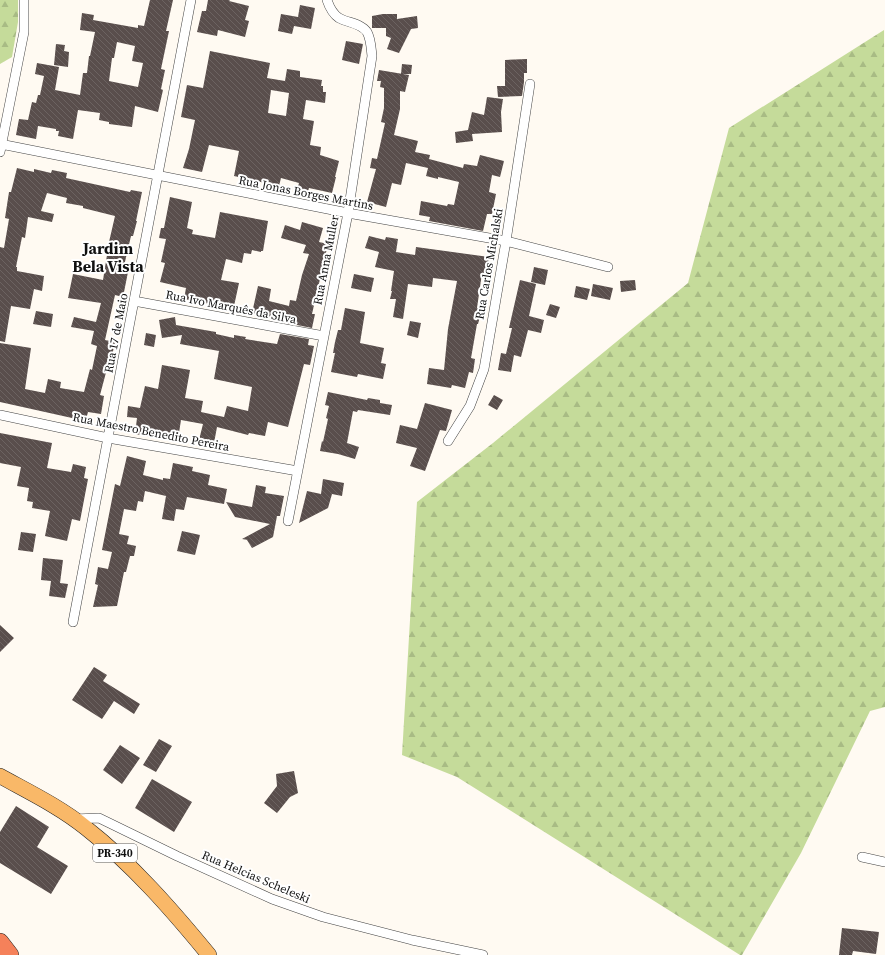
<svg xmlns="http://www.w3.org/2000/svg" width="885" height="955" font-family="'Source Serif 4',serif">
<defs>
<pattern id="forest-firs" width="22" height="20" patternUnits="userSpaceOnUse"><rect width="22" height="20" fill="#c5db9a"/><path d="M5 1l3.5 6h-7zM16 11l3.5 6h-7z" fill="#a8bb84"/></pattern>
<pattern id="building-back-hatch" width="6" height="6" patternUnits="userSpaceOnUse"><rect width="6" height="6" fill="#594e4c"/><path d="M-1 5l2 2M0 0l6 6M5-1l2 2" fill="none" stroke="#6c6361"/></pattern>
</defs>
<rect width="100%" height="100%" fill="#fffaf2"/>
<path fill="url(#forest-firs)" d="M 0,0 L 18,0 L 18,22 L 12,57 L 0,64 Z
M 884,30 L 885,707 L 870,711 L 801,853 L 742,955 L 740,955 L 457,777 L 402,755 L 417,502 L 493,443 L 688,283 L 729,128 Z"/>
<path fill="url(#building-back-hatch)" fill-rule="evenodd" d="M 150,0 L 173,0 L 166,31 L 169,31 L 161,69 L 165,70 L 161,89 L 163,90 L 158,112 L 135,106 L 132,127 L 109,124 L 109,122 L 99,120 L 100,113 L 78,110 L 73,139 L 58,136 L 59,131 L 56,131 L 56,129 L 38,126 L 36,139 L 16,135 L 19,119 L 28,120 L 32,102 L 36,103 L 38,95 L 40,95 L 44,76 L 35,74 L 37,63 L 59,67 L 55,90 L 80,95 L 83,73 L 87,73 L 89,56 L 90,56 L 95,32 L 80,30 L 82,13 L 94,15 L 93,20 L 138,28 L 138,25 L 144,26 ZM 117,42 L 135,46 L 132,61 L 143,63 L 138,87 L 109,81 L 112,58 L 114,58 Z
M 208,0 L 230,0 L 229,1 L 249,6 L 245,20 L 249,21 L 245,37 L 218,30 L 217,36 L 197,32 L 202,11 L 206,11 Z
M 300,5 L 315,8 L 311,29 L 294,26 L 292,34 L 278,31 L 281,14 L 298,17 Z
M 383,14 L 397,14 L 397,19 L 417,16 L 418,28 L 411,29 L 399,53 L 387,49 L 391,38 L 386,36 L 386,28 L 372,28 L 372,16 Z
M 346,41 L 363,44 L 359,64 L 342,60 Z
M 56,44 L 65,45 L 64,51 L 69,52 L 68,67 L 54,65 Z
M 210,51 L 270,63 L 267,78 L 285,81 L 287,69 L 300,71 L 300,77 L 322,80 L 321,86 L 323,86 L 323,92 L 326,92 L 325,103 L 306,100 L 303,119 L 314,121 L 310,145 L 321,147 L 320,155 L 339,161 L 335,177 L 336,177 L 332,193 L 309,188 L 307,195 L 296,193 L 299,183 L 281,178 L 279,186 L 234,176 L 239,151 L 209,145 L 202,172 L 183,168 L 189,149 L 195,120 L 181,117 L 187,85 L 203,88 ZM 271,90 L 289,93 L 286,116 L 268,113 Z
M 527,59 L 527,73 L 524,73 L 524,82 L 522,96 L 498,97 L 497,86 L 505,86 L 505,60 Z
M 402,64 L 412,65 L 411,74 L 401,74 Z
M 379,70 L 409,75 L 405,92 L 400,91 L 400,109 L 394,135 L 418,141 L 415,152 L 430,155 L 429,159 L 463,168 L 464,164 L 477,166 L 480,155 L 504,161 L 500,177 L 492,175 L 489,192 L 496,194 L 492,214 L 487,214 L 483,231 L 429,221 L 430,217 L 419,215 L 421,201 L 447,206 L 448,204 L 454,205 L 459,182 L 438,177 L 438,179 L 426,176 L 428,168 L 406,163 L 401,185 L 392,183 L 386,207 L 367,202 L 376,169 L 370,168 L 372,158 L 377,159 L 385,123 L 381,122 L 384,108 L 384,88 L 380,87 L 381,81 L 377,81 Z
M 487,97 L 503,99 L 501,112 L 502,132 L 472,134 L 473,141 L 456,143 L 455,132 L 468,130 L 472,112 L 484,115 Z
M 17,168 L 34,172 L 34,169 L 51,173 L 52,170 L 67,173 L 66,178 L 130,192 L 131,190 L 142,192 L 136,221 L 137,221 L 133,236 L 131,236 L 124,266 L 129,267 L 123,297 L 115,295 L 105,340 L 115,342 L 110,365 L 108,365 L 100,395 L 104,396 L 101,414 L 88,412 L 85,423 L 72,419 L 72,418 L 0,402 L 0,343 L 31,348 L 25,389 L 45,393 L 48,379 L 61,382 L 60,388 L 84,392 L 90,369 L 92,370 L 97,346 L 91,344 L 94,331 L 71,327 L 74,317 L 96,322 L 101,303 L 68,298 L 73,274 L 103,280 L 107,255 L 106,255 L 115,216 L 83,208 L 83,206 L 66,203 L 67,198 L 47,193 L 41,211 L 54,214 L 52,222 L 28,217 L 25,238 L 22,237 L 16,267 L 17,267 L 17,271 L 44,276 L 42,291 L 34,289 L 30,309 L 11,306 L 5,342 L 0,341 L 0,247 L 4,248 L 9,219 L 5,218 L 9,192 L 11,192 Z
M 170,197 L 192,202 L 187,228 L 193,230 L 192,234 L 215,238 L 220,212 L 268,221 L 263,251 L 261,251 L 261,252 L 252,250 L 251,254 L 244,253 L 242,263 L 226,259 L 221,280 L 239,283 L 234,306 L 217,302 L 216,305 L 184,299 L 186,288 L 160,282 L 165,263 L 161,262 L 166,239 L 159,238 L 161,228 L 164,228 Z
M 302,222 L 323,228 L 319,242 L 328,244 L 312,314 L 315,314 L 312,328 L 282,322 L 282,321 L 252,313 L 258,286 L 271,289 L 269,301 L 289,306 L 290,300 L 296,301 L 302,275 L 309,254 L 303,253 L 306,245 L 281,238 L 285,225 L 300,230 Z
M 369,236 L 385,240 L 386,237 L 398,239 L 396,252 L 415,255 L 416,247 L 489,257 L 486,273 L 482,273 L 477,308 L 482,309 L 478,324 L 477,324 L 471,358 L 475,359 L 473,373 L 469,372 L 465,388 L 452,385 L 451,388 L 427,384 L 429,368 L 444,370 L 448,329 L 457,281 L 433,278 L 432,287 L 408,284 L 403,319 L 393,317 L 396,299 L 390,299 L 392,291 L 391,291 L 394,271 L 375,267 L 379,252 L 365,248 Z
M 534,267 L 548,270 L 545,285 L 531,282 Z
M 354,274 L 374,278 L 371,292 L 351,288 Z
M 520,280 L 536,284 L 529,316 L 544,320 L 541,333 L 528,330 L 521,357 L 514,355 L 511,372 L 498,370 L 501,353 L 506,354 L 512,328 L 509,328 Z
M 635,280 L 636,290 L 621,292 L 620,281 Z
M 593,284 L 613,288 L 610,300 L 591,296 Z
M 576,286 L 590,289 L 587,300 L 574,297 Z
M 550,304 L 560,307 L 556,318 L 546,315 Z
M 345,308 L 365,312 L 360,343 L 384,348 L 381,363 L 386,364 L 383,379 L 358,374 L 357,377 L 331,372 L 335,353 L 333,353 L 335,342 L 338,330 L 341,330 Z
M 36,311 L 53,314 L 51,327 L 33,324 Z
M 175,317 L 176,325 L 216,332 L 216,334 L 234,338 L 234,335 L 246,337 L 245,339 L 277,344 L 280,334 L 309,339 L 308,345 L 314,346 L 310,365 L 304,364 L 288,427 L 268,422 L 265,436 L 249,433 L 248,435 L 217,427 L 214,443 L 199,440 L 203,424 L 181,420 L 178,439 L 153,434 L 153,437 L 135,434 L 137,418 L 127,417 L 128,406 L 140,408 L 145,386 L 158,389 L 162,365 L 190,370 L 185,398 L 203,401 L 201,412 L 224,417 L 227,406 L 248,411 L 252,387 L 214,379 L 219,351 L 180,344 L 182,335 L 162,338 L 159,320 Z
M 410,321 L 421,323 L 418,338 L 407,335 Z
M 146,333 L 156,335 L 154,347 L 144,345 Z
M 328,392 L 367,400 L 368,398 L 380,400 L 380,403 L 392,405 L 390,415 L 358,410 L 357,412 L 353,411 L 347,443 L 359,447 L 355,459 L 338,454 L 320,451 L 322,441 L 323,442 L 328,419 L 326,418 L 329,406 L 325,405 Z
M 494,395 L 503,400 L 497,410 L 488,405 Z
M 425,403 L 452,410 L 446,431 L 440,430 L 425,471 L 410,466 L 417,448 L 396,443 L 400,425 L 417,429 Z
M 0,433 L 52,443 L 47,468 L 71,472 L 73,464 L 86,467 L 84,478 L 88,479 L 80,521 L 72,519 L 67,541 L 45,536 L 50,511 L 32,508 L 33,502 L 27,501 L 29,488 L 17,486 L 21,467 L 0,463 Z
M 127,456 L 146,461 L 143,475 L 163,480 L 163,478 L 170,479 L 173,463 L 193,467 L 192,471 L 210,475 L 208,485 L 227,489 L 224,504 L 187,497 L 184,510 L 176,509 L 174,521 L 162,519 L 166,496 L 145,491 L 143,502 L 138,501 L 136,511 L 124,509 L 119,534 L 129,536 L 127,544 L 136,546 L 134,556 L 130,556 L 126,572 L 124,572 L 117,606 L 93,607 L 98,585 L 95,584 L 98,567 L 108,569 L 112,552 L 102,550 L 115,484 L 120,486 Z
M 323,479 L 344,483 L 342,496 L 332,494 L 328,508 L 299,523 L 307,491 L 321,494 Z
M 256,485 L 266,487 L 265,493 L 284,496 L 280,516 L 277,516 L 273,537 L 252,548 L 247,540 L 248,540 L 242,539 L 270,524 L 235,517 L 226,502 L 252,507 Z
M 182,531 L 200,535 L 195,555 L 177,551 Z
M 21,532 L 36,534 L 33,552 L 18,550 Z
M 43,558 L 63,560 L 60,583 L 68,584 L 65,598 L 49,596 L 51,581 L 41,580 Z
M 0,625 L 14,638 L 0,652 Z
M 94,667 L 107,675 L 103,681 L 140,704 L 134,714 L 114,701 L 102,719 L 72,700 Z
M 159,739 L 172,746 L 156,772 L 143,765 Z
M 120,745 L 140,758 L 122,784 L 103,770 Z
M 294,771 L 298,793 L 290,797 L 277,813 L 264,803 L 277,786 L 276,774 Z
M 152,779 L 192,802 L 174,832 L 135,808 Z
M 16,806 L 49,827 L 37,847 L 68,866 L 51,894 L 0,863 L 0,832 Z
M 842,928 L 879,932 L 876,954 L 853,951 L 852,955 L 839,955 Z"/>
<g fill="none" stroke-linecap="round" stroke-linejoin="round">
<defs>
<path id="street" d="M 0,144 L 348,213 L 506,241 L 608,267
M 0,152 L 24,32 L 24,0
M 134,301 L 324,336
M 0,415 L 108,438 L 298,471
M 448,441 L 470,406 L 484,369 L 506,241 L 530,84
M 288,521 L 348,213 L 372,56 C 371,48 371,39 367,32 C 361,23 348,23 339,18 C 333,14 329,6 327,0
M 73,622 L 191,0
M 74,819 L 99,818 L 177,856 L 272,899 L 323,917 L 412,940 L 483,955
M 862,857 L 885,862"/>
<path id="primary" d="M 0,776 C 29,792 60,807 86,828 C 132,864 172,910 209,955"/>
<path id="highway" d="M 0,942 L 10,955"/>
</defs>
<use href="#street" stroke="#434343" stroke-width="10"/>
<use href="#primary" stroke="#212121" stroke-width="16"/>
<use href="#highway" stroke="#212121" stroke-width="18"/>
<use href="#street" stroke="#fff" stroke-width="9"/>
<use href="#primary" stroke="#f9b868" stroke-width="15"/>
<use href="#highway" stroke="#f5815a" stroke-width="17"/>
</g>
<g text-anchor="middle" stroke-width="4" stroke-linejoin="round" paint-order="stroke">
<rect fill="#fff" stroke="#585858" stroke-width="1" x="93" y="844" width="44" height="18" rx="3"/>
<g font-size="11" font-weight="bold" fill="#101010">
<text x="115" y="857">PR-340</text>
</g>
<g font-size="12" fill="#101010" stroke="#fff">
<text transform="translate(306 193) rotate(11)" y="4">Rua Jonas Borges Martins</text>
<text transform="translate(326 260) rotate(-79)" y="4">Rua Anna Muller</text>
<text transform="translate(489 264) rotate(-80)" y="4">Rua Carlos Michalski</text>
<text transform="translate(231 307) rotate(11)" y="4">Rua Ivo Marquês da Silva</text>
<text transform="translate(116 333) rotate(-79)" y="4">Rua 17 de Maio</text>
<text transform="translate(151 432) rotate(11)" y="4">Rua Maestro Benedito Pereira</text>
<text transform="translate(256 877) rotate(23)" y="4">Rua Helcias Scheleski</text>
</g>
<g font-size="16" font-weight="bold" fill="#101010" stroke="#fff">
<text x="108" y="254">Jardim<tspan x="108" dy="18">Bela Vista</tspan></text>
</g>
</g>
</svg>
